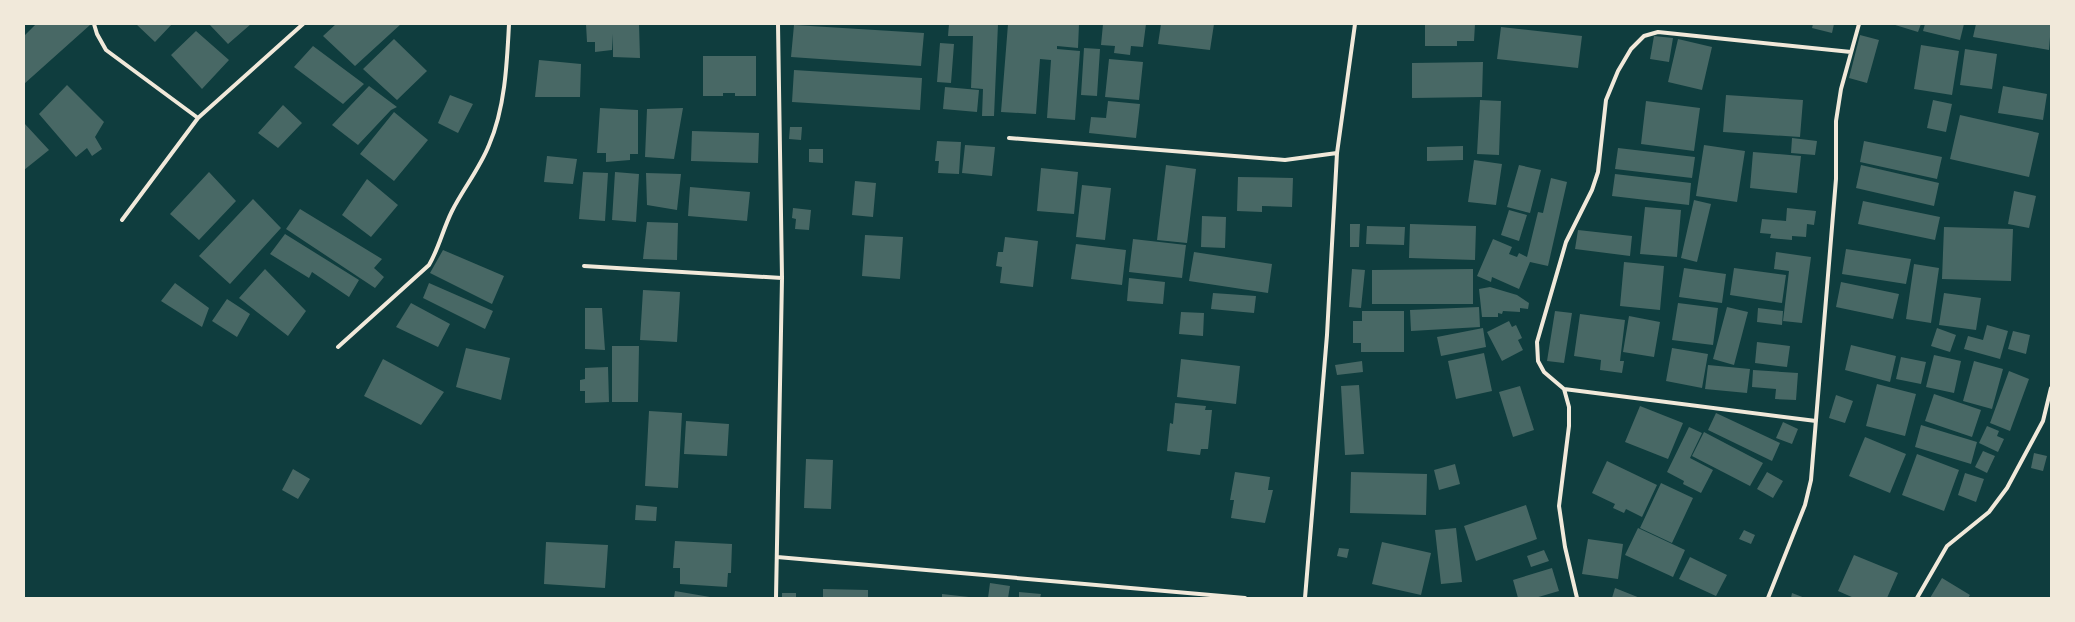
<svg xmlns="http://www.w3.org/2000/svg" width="2075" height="622" font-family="'Work Sans',sans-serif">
<rect width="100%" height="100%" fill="#0f3d3e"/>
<path fill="#486865" d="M 36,24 L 90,25 L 24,84 L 24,36 Z
M 136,24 L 172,24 L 155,42 Z
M 209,24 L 251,24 L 228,44 Z
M 336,24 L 401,24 L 355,66 L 323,36 Z
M 586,24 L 639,24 L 640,58 L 613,57 L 613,34 L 612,50 L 595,52 L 595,42 L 587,42 Z
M 949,24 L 998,24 L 994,116 L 982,116 L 983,89 L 971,88 L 973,36 L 948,36 Z
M 1008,24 L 1079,24 L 1078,48 L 1057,46 L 1057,49 L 1080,51 L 1075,120 L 1047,118 L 1051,60 L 1040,59 L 1036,114 L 1001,112 Z
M 1103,24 L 1146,24 L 1143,47 L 1131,46 L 1130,55 L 1114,53 L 1115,46 L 1101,45 Z
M 1161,24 L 1214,24 L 1210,50 L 1158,44 Z
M 1425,24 L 1475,24 L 1474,41 L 1457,41 L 1457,46 L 1425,46 Z
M 1813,24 L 1834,24 L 1832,33 L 1812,28 Z
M 1892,24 L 1921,24 L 1918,32 Z
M 1925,24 L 1964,24 L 1960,40 L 1923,31 Z
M 1976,24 L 2051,24 L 2049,50 L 1973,37 Z
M 794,25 L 924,33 L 921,66 L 791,57 Z
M 1501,27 L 1582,36 L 1578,68 L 1497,59 Z
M 196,31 L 229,60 L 202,89 L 171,55 Z
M 1860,35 L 1879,40 L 1867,83 L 1849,78 Z
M 1654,36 L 1673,38 L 1669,62 L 1650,59 Z
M 394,39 L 427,71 L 397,100 L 363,69 Z
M 1678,39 L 1712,47 L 1702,90 L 1668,82 Z
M 940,43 L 954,44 L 951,83 L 937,82 Z
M 1921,45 L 1959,51 L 1952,95 L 1914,89 Z
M 313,46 L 364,84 L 343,104 L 294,67 Z
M 1084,48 L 1100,49 L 1097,96 L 1081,95 Z
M 1965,49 L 1997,54 L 1992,89 L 1960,85 Z
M 703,56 L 756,56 L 756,96 L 735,96 L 735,93 L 723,93 L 723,96 L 703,96 Z
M 1109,59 L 1143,62 L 1139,100 L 1105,97 Z
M 539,60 L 581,64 L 580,97 L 535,97 Z
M 1483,62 L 1482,97 L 1412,98 L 1412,63 Z
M 794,70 L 922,78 L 920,110 L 792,102 Z
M 67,85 L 104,122 L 95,137 L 102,149 L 92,156 L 87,148 L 76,157 L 39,114 Z
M 369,86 L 397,107 L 391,110 L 358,145 L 332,125 Z
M 2003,86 L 2047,94 L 2043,120 L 1998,113 Z
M 945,87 L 979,90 L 977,112 L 943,109 Z
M 450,95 L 473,104 L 458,133 L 438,123 Z
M 1726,95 L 1803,100 L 1800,137 L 1723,132 Z
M 1480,100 L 1501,101 L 1499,155 L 1477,154 Z
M 1933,100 L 1952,104 L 1946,132 L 1927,128 Z
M 1108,101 L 1140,104 L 1136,138 L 1089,133 L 1091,117 L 1106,118 Z
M 1646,101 L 1700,108 L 1694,151 L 1641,144 Z
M 283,105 L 302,123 L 278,148 L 258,133 Z
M 600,108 L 638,110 L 638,154 L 630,154 L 630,160 L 606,162 L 606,153 L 597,153 Z
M 683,108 L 674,159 L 645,157 L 647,109 Z
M 394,112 L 428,140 L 394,181 L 360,154 Z
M 1960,115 L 2039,133 L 2029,177 L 1950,159 Z
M 24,123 L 49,150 L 24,170 Z
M 790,127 L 802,127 L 801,140 L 789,139 Z
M 692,131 L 759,133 L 758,163 L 691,161 Z
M 1792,138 L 1817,141 L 1815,155 L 1791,153 Z
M 937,141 L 961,142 L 959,174 L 938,173 L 939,161 L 935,161 Z
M 1864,141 L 1942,157 L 1937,179 L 1860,162 Z
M 965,145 L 995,147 L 992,176 L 962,173 Z
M 1704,145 L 1745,151 L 1737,202 L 1696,196 Z
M 1463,146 L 1463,160 L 1427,161 L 1427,147 Z
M 1618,148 L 1695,157 L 1692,178 L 1615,169 Z
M 809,149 L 823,149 L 823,163 L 809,162 Z
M 1753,152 L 1801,156 L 1797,193 L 1750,188 Z
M 547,156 L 577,159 L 573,184 L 544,182 Z
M 1474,160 L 1502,164 L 1496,205 L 1468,202 Z
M 1166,165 L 1196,169 L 1187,243 L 1157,240 Z
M 1519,165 L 1541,170 L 1530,213 L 1507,207 Z
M 1861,165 L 1939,183 L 1934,206 L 1856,188 Z
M 1041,168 L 1078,172 L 1074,214 L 1037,211 Z
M 209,172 L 236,201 L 199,240 L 170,214 Z
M 583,172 L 608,173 L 605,221 L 579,219 Z
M 615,172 L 639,174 L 636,222 L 612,220 Z
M 646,173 L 681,174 L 677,210 L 647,205 Z
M 1615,174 L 1691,183 L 1689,205 L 1612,196 Z
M 1238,177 L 1293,178 L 1292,207 L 1262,206 L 1262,212 L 1237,211 Z
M 1551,178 L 1567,182 L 1548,266 L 1530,262 L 1519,289 L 1492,277 L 1491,282 L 1477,276 L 1493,239 L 1512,247 L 1509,254 L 1517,257 L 1519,253 L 1527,257 L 1538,212 L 1543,213 Z
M 367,179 L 398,205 L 371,237 L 342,215 Z
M 855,181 L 876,183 L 873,217 L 852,215 Z
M 1082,185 L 1111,188 L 1105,240 L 1076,237 Z
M 690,187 L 750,192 L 747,221 L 688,216 Z
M 2014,191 L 2036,196 L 2029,228 L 2008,224 Z
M 253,199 L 281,228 L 230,284 L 199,256 Z
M 1694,200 L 1711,204 L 1697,262 L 1681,258 Z
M 1863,201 L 1940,217 L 1935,240 L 1858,224 Z
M 1645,207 L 1681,210 L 1677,257 L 1640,254 Z
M 793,208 L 811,210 L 809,230 L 795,229 L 796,219 L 792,218 Z
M 1787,208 L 1816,211 L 1814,225 L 1807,224 L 1806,237 L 1792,236 L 1792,240 L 1770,238 L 1771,234 L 1760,233 L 1762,219 L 1786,221 Z
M 300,209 L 382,259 L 374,268 L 384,277 L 375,288 L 286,229 Z
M 1509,210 L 1527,215 L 1519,241 L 1501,235 Z
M 1202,216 L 1226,217 L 1225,248 L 1201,247 Z
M 647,222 L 678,223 L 677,260 L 643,259 Z
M 1350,224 L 1360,224 L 1359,247 L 1350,247 Z
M 1410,224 L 1476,226 L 1475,260 L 1409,258 Z
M 1367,226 L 1405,227 L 1404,245 L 1366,244 Z
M 1944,227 L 2013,229 L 2011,281 L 1942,279 Z
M 1578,230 L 1632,236 L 1630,256 L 1575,249 Z
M 285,234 L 359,280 L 349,297 L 312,272 L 309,278 L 270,254 Z
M 865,235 L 903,237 L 900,279 L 862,276 Z
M 1005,237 L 1038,241 L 1033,287 L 1000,283 L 1002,267 L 996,266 L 998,252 L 1003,252 Z
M 1133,239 L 1186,245 L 1182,278 L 1129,272 Z
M 1076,244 L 1126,250 L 1122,285 L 1071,279 Z
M 1846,249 L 1911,259 L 1906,284 L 1842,274 Z
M 443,250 L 504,276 L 492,304 L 430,273 Z
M 1194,252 L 1272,264 L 1268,293 L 1189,281 Z
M 1776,252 L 1811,257 L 1802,323 L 1783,321 L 1789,271 L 1774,269 Z
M 1624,262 L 1664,266 L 1660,310 L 1620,306 Z
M 1914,264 L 1939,268 L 1931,323 L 1906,319 Z
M 1684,268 L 1726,274 L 1722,303 L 1679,297 Z
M 1734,268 L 1786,275 L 1782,303 L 1730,295 Z
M 265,269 L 306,311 L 288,336 L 239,298 Z
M 1352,269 L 1365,270 L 1361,308 L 1349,307 Z
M 1473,269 L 1473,304 L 1372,304 L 1372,270 Z
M 1129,278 L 1165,282 L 1163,304 L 1127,301 Z
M 1841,282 L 1899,294 L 1893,319 L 1836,307 Z
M 175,283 L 209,308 L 202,327 L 161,301 Z
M 429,283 L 493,311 L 485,329 L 423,298 Z
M 1490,287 L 1517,295 L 1529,303 L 1528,309 L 1520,308 L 1520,312 L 1503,311 L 1502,314 L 1498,313 L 1498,317 L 1482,317 L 1479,289 Z
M 643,290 L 680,292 L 677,342 L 640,340 Z
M 1213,293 L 1256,296 L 1254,313 L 1211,309 Z
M 1944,293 L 1981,298 L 1976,330 L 1939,325 Z
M 227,299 L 250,314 L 237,337 L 212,321 Z
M 411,303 L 450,324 L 438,347 L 396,327 Z
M 1678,303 L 1718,308 L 1713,345 L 1672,340 Z
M 1479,307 L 1480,327 L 1411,331 L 1410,310 Z
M 1727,307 L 1748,312 L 1734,365 L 1713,359 Z
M 585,308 L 602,308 L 605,350 L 585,349 Z
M 1758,308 L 1783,311 L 1782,325 L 1757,322 Z
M 1362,311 L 1404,311 L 1404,352 L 1361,352 L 1361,343 L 1353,343 L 1353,321 L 1362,321 Z
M 1555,311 L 1572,313 L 1564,363 L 1547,361 Z
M 1181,312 L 1204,313 L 1203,336 L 1179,334 Z
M 1580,314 L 1625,320 L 1620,361 L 1624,361 L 1622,373 L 1600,370 L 1601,360 L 1574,356 Z
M 1629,316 L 1660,322 L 1654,357 L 1623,352 Z
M 1509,321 L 1512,327 L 1516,325 L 1522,338 L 1518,340 L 1523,350 L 1502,361 L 1487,332 Z
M 1987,325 L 2008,331 L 2000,359 L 1964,349 L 1968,336 L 1983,340 Z
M 1483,328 L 1486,347 L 1441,356 L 1437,337 Z
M 1937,328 L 1956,335 L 1950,352 L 1931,346 Z
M 2013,331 L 2030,335 L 2026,354 L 2008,349 Z
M 1757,342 L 1790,346 L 1787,367 L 1755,363 Z
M 1851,345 L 1896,356 L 1890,382 L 1845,370 Z
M 612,346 L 639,346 L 638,402 L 612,402 Z
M 466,348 L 510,358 L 501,400 L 456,387 Z
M 1672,348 L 1708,354 L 1702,388 L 1666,381 Z
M 1484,353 L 1492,391 L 1456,399 L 1448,361 Z
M 1934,355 L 1961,361 L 1954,393 L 1926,387 Z
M 1901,357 L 1926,362 L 1921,384 L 1896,379 Z
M 383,359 L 444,392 L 421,425 L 364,396 Z
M 1181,359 L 1240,366 L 1236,404 L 1177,397 Z
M 1362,361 L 1363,372 L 1337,375 L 1335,365 Z
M 1974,361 L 2003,369 L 1992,409 L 1963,401 Z
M 1708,365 L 1750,369 L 1747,393 L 1705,389 Z
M 608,367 L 609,402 L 585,403 L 585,391 L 580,391 L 580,380 L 585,379 L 585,368 Z
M 1753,370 L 1798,373 L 1796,400 L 1775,399 L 1776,389 L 1752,387 Z
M 2009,371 L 2029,379 L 2010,431 L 1990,423 Z
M 1877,384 L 1916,394 L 1905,436 L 1866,426 Z
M 1359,385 L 1364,454 L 1345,455 L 1341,386 Z
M 1520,386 L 1534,430 L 1513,437 L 1499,392 Z
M 1934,394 L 1981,410 L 1972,437 L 1925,421 Z
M 1836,395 L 1853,401 L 1845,423 L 1829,418 Z
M 1175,403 L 1206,406 L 1205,410 L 1212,410 L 1208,449 L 1201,449 L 1200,455 L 1167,451 L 1170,423 L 1173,424 Z
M 1640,406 L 1683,423 L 1668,459 L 1625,442 Z
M 649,411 L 682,413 L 678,488 L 645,486 Z
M 1716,413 L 1780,443 L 1772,461 L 1708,430 Z
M 686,421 L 729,424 L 727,456 L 684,454 Z
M 1783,422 L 1798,429 L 1792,444 L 1776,438 Z
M 1921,425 L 1977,442 L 1971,464 L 1915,447 Z
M 1987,426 L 1999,431 L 1997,436 L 2004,439 L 1998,452 L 1979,443 Z
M 1689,427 L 1702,433 L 1690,458 L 1713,470 L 1701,493 L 1683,484 L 1684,481 L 1667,472 Z
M 1704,432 L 1763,463 L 1750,486 L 1692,456 Z
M 1865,437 L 1906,454 L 1890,493 L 1849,476 Z
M 1983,451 L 1995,456 L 1987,473 L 1975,467 Z
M 2034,453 L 2047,456 L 2043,471 L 2031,468 Z
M 1917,454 L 1959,470 L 1944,511 L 1902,495 Z
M 806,459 L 833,460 L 831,509 L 804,508 Z
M 1607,461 L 1657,485 L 1642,517 L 1626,509 L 1624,513 L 1613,508 L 1615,504 L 1592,493 Z
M 1455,464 L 1460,484 L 1439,490 L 1434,470 Z
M 293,469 L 310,479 L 298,499 L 282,490 Z
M 1235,472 L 1270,477 L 1268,490 L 1273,490 L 1265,523 L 1231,518 L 1234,500 L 1230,500 Z
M 1351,472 L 1427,474 L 1426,515 L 1350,513 Z
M 1767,472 L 1783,481 L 1773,498 L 1757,489 Z
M 1965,473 L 1984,479 L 1976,502 L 1958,495 Z
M 1661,483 L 1693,498 L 1672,543 L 1640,528 Z
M 636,505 L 657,507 L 656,521 L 635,520 Z
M 1526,505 L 1537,539 L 1476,561 L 1464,526 Z
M 1456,528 L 1462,582 L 1441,584 L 1435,530 Z
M 1638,528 L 1685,550 L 1673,577 L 1625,555 Z
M 1744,530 L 1755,535 L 1751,544 L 1739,539 Z
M 1588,539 L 1623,544 L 1618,579 L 1582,574 Z
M 675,541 L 732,544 L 731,573 L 728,573 L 727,587 L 680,584 L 680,568 L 673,568 Z
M 546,542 L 608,545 L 605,588 L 544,584 Z
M 1382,542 L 1431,553 L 1421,595 L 1372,584 Z
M 1339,548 L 1349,549 L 1347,558 L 1337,556 Z
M 1544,550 L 1549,561 L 1531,567 L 1527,556 Z
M 1854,555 L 1898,573 L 1887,598 L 1854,598 L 1838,591 Z
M 1690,557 L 1727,575 L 1716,596 L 1679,579 Z
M 1552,568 L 1559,591 L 1535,598 L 1518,598 L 1513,580 Z
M 1942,578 L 1970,595 L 1968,598 L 1930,598 Z
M 990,583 L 1010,586 L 1008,598 L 988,598 Z
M 1615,588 L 1640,598 L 1612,598 Z
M 823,589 L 868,590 L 868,598 L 823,598 Z
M 675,591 L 710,597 L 710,598 L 674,598 Z
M 1019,592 L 1041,594 L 1040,598 L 1019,598 Z
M 782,593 L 796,593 L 796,598 L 782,598 Z
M 1792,593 L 1805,598 L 1791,598 Z
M 942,594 L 969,597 L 969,598 L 942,598 Z"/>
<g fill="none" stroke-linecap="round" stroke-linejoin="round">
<path stroke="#f1e9da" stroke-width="4" d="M 94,24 L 97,34 L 106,50 L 198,118
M 1009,138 L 1285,160 L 1337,153
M 122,220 L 198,118 L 303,24
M 584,266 L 782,278
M 338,347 L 429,265 C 439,248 443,229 452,211 C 463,189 480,168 489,145 C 505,108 507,64 509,24
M 1564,389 L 1816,421
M 777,557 L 1245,598
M 776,598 L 782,278 L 778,24
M 1305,598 L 1327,335 L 1337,153 L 1355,24
M 1577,598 L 1565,547 L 1559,506 L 1569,426 L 1569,407 L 1564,389 L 1544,372 L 1538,361 L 1537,342 L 1566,242 L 1592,190 L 1598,172 L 1606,100 L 1618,71 L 1631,49 L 1644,36 L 1658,32 L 1851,52
M 1768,598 L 1805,505 L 1811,480 L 1836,179 L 1836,121 L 1841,89 L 1859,24
M 1917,598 L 1947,546 L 1989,512 L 2007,488 L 2043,421 L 2051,388"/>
</g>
<rect width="2075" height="622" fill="none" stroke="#f1e9da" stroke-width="50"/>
</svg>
